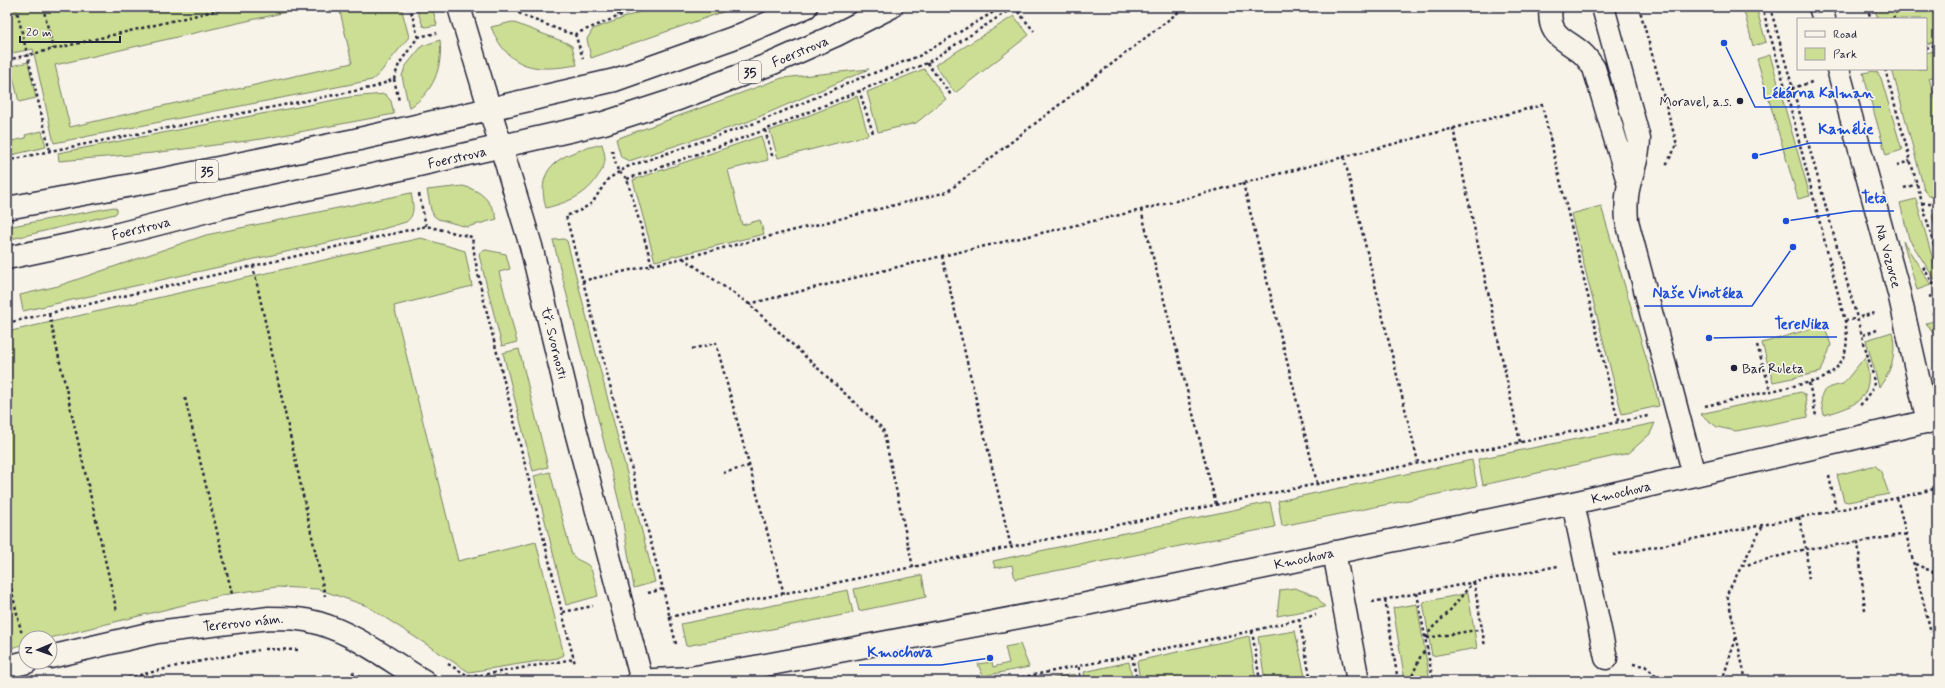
<svg xmlns="http://www.w3.org/2000/svg" width="1945" height="688" font-family="Mynerve,sans-serif">
<rect width="100%" height="100%" fill="#f7f3e8"/>
<filter id="ink" filterUnits="userSpaceOnUse"><feTurbulence type="fractalNoise" baseFrequency=".025" numOctaves="2"/><feDisplacementMap in="SourceGraphic" scale="8" xChannelSelector="R" yChannelSelector="G"/><feConvolveMatrix kernelMatrix="1 2 1 2 8 2 1 2 1" color-interpolation-filters="sRGB"/></filter>
<g filter="url(#ink)">
<path fill="#ccde93" stroke="#778067" d="M 7,7 L 308,7 L 55,65 L 70,127 L 352,63 L 339,7 L 401,7 L 409,37 L 379,74 L 372,80 L 54,143 L 33,49 L 7,54 Z
M 416,7 L 432,7 L 437,25 L 426,27 L 423,26 Z
M 653,7 L 737,7 L 591,58 L 587,39 L 593,29 Z
M 1743,7 L 1756,7 L 1766,42 L 1753,46 Z
M 1874,7 L 1907,7 L 1910,12 L 1928,7 L 1938,7 L 1938,41 L 1926,44 L 1926,19 L 1878,19 Z
M 1014,16 L 1029,35 L 955,93 L 935,65 Z
M 512,22 L 567,43 L 572,46 L 577,65 C 535,72 509,70 491,27 Z
M 440,40 C 443,68 433,93 409,108 L 402,76 L 405,67 L 422,46 Z
M 1938,50 L 1938,75 L 1929,78 L 1938,108 L 1938,198 L 1929,196 L 1924,189 L 1892,69 L 1926,69 L 1926,53 Z
M 1770,55 L 1810,196 L 1798,199 L 1757,59 Z
M 28,62 L 36,98 L 19,102 L 13,77 L 7,78 L 7,67 Z
M 869,69 L 747,122 L 635,159 L 629,161 L 621,157 L 616,139 L 782,78 Z
M 924,69 L 946,99 L 916,123 L 878,132 L 867,92 Z
M 1873,71 L 1877,72 L 1881,78 L 1902,150 L 1886,155 L 1863,73 Z
M 385,94 L 391,101 L 394,114 L 262,139 L 153,153 L 59,161 L 58,153 L 350,97 Z
M 857,96 L 868,135 L 778,158 L 770,131 Z
M 42,131 L 46,147 L 7,156 L 7,142 L 26,138 L 25,135 Z
M 761,136 L 768,160 L 728,170 L 742,225 L 760,220 L 764,234 L 655,261 L 633,180 Z
M 602,144 C 603,148 605,154 605,159 C 605,165 602,171 598,176 C 586,196 568,202 546,208 C 533,162 567,153 602,144 Z
M 463,186 C 481,190 492,202 497,219 L 467,227 L 438,219 L 434,216 L 431,210 L 427,190 Z
M 411,193 C 413,204 416,215 406,222 L 366,234 L 23,311 L 20,295 L 58,286 L 206,235 Z
M 1916,199 L 1936,271 L 1935,280 L 1909,239 L 1900,203 Z
M 1601,206 L 1654,384 L 1659,406 L 1622,414 L 1571,214 Z
M 114,207 L 117,209 L 117,212 L 115,214 L 7,240 L 7,227 Z
M 1938,209 L 1938,238 L 1932,215 Z
M 421,238 L 465,251 L 472,286 L 394,306 L 458,561 L 536,542 L 564,655 L 558,658 L 469,672 L 367,606 L 318,589 L 277,587 L 228,594 L 50,638 L 26,638 L 26,644 L 7,649 L 7,332 Z
M 564,239 L 567,241 L 655,582 L 634,588 L 620,506 L 553,240 Z
M 1903,241 L 1931,285 L 1917,290 Z
M 486,250 L 506,254 L 510,269 L 499,272 L 517,342 L 502,346 L 479,255 L 480,252 Z
M 1938,320 L 1938,341 L 1926,323 Z
M 1824,325 L 1831,345 L 1821,372 L 1773,382 L 1762,343 Z
M 1892,332 C 1897,351 1892,372 1879,387 L 1866,340 Z
M 519,349 L 548,467 L 533,471 L 503,353 Z
M 1865,357 C 1876,396 1859,406 1824,415 C 1818,390 1821,389 1843,384 Z
M 1801,392 L 1805,395 L 1808,417 L 1736,431 L 1717,427 L 1700,414 Z
M 1655,423 L 1650,434 L 1629,453 L 1483,485 L 1478,459 Z
M 1472,460 L 1477,486 L 1282,526 L 1278,501 Z
M 1872,466 L 1876,466 L 1881,472 L 1889,494 L 1848,502 L 1844,501 L 1837,475 Z
M 550,472 L 571,552 C 575,561 581,560 588,565 C 594,571 596,588 598,596 L 566,605 L 534,476 Z
M 1270,502 L 1275,527 L 1015,579 L 1012,565 L 995,568 L 993,561 Z
M 922,575 L 926,597 L 859,611 L 854,589 Z
M 1295,588 L 1316,596 L 1325,607 L 1277,616 L 1280,590 Z
M 848,590 L 853,613 L 686,646 L 681,624 Z
M 1468,593 L 1477,648 L 1432,656 L 1423,602 Z
M 1417,604 L 1430,681 L 1405,681 L 1393,608 Z
M 1295,631 L 1306,681 L 1265,681 L 1258,637 Z
M 1249,636 L 1256,681 L 1140,681 L 1137,661 Z
M 1020,644 L 1029,667 L 983,676 L 978,664 L 992,662 L 993,667 L 1009,663 L 1005,647 Z
M 1129,662 L 1133,681 L 1086,681 L 1084,672 Z
M 1075,674 L 1076,681 L 1038,681 Z"/>
<g fill="none" stroke-linecap="round" stroke-linejoin="round">
<defs>
<path id="minor" d="M 459,7 L 531,246 L 574,424 L 642,681
M 1551,7 C 1546,38 1568,39 1584,55 C 1588,59 1591,64 1594,68 L 1629,185
M 1603,7 L 1639,139 C 1639,156 1633,169 1629,185 C 1626,197 1626,209 1627,221 L 1694,475
M 1820,7 L 1824,19
M 1838,69 L 1899,293 L 1928,422
M 1573,503 L 1606,658
M 1334,552 L 1358,681
M 50,657 L 157,632 L 269,618 C 286,618 302,618 318,623 C 356,634 390,661 424,681
M 7,667 L 27,662
M 637,681 L 689,678 L 755,667 L 1067,608 L 1573,503 L 1938,419"/>
<path id="major" d="M 7,208 L 154,181 L 355,140 L 615,80 L 733,38 L 806,7
M 7,258 L 115,235 L 227,206 L 392,171 L 604,123 L 678,99 L 773,63 L 836,35 L 891,7"/>
</defs>
<use href="#minor" stroke="#22223b" stroke-width="25"/>
<use href="#major" stroke="#22223b" stroke-width="25"/>
<path stroke="#22223b" stroke-width="2.5" stroke-dasharray="3 3" stroke-linecap="butt" d="M 16,7 L 50,151
M 43,7 L 53,49
M 517,7 L 519,13 L 524,16 L 568,33 L 575,34 L 642,7
M 617,7 L 619,17
M 1014,7 L 1034,31
M 1639,7 L 1677,145 L 1666,165
M 1770,7 L 1873,375 L 1874,387 L 1859,407
M 1867,7 L 1871,19
M 1893,19 L 1898,7
M 575,34 L 583,58
M 418,37 L 437,33
M 1926,48 L 1938,44
M 7,60 L 231,7
M 927,63 L 951,95
M 1885,69 L 1938,260
M 394,79 L 399,64 L 418,37 L 410,7
M 859,90 L 873,133
M 1786,90 L 1812,82
M 1453,128 L 1520,442
M 765,130 L 773,159
M 612,150 L 618,171 L 627,179 L 652,265
M 1344,157 L 1418,462
M 7,161 L 50,151 L 375,87 L 394,79 L 399,101
M 1897,165 L 1910,161
M 627,179 L 765,130 L 927,63 L 1014,7
M 1243,183 L 1317,483
M 1904,188 L 1917,184
M 419,194 L 426,226
M 1922,203 L 1938,203
M 1141,210 L 1216,504
M 942,256 L 1011,547
M 683,258 L 749,304 L 883,429 L 913,567
M 253,266 L 325,596
M 1923,267 L 1938,291
M 582,281 L 683,258 L 947,192 L 1185,7
M 1929,297 L 1936,294
M 749,304 L 942,256 L 1141,210 L 1542,105 L 1618,421
M 49,314 L 117,612
M 1932,314 L 1938,312
M 1860,317 L 1875,313
M 1845,321 L 1854,319
M 7,323 L 426,226 L 472,237 L 475,259 L 483,297 L 575,664
M 1863,335 L 1877,330
M 1757,345 L 1771,392
M 692,349 L 716,343 L 784,594
M 1809,383 L 1816,416
M 185,398 L 232,594
M 1705,406 L 1820,380 C 1845,367 1850,348 1845,321 L 1786,90 L 1762,7
M 723,473 L 749,466
M 1829,476 L 1836,510
M 1897,498 L 1931,632
M 1799,517 L 1806,549 L 1809,582
M 1613,555 L 1897,498 L 1938,488
M 1915,564 L 1938,574
M 1742,566 L 1806,549 L 1858,542
M 7,571 L 22,635
M 1474,582 L 1485,647
M 648,593 L 663,589
M 1417,593 L 1433,681
M 1385,600 L 1398,681
M 1372,602 L 1558,566
M 1865,610 L 1858,542 L 1907,534
M 563,612 L 593,606
M 669,617 L 1648,416
M 1299,619 L 1311,681
M 1252,631 L 1260,681
M 1426,638 L 1431,629 L 1447,614 L 1473,582
M 1427,638 L 1483,629
M 676,644 L 663,589 L 566,216 L 581,210 L 592,203 L 608,179 L 627,167 L 761,121 L 858,79 L 919,56 L 1002,7
M 265,649 L 300,650
M 1132,656 L 1137,681
M 448,664 L 470,677 L 574,659
M 1633,664 L 1645,666 L 1661,681
M 1079,667 L 1081,681
M 352,672 L 365,681
M 116,681 L 181,665 L 258,650
M 351,681 L 354,674
M 1004,681 L 1252,631 L 1316,615
M 1410,681 L 1421,655 L 1428,648
M 1722,681 L 1736,638
M 1746,681 L 1727,594 L 1763,525"/>
<use href="#minor" stroke="#f7f3e8" stroke-width="22"/>
<use href="#major" stroke="#f7f3e8" stroke-width="22"/>
</g>
</g>
<g fill="#22223b" stroke="#f7f3e8" stroke-width="1.5">
<circle cx="1740" cy="101" r="4"/>
<circle cx="1734" cy="368" r="4"/>
</g>
<g text-anchor="middle" stroke-width="3.5" stroke-linejoin="round" paint-order="stroke">
<g fill="#f7f3e8" stroke="#62616f" stroke-width="1">
<rect x="739" y="61" width="22" height="22" rx="3"/>
<rect x="196" y="160" width="22" height="22" rx="3"/>
</g>
<g font-size="13" font-weight="bold" fill="#22223b">
<text x="750" y="77">35</text>
<text x="207" y="176">35</text>
</g>
<g font-size="14" fill="#22223b" stroke="#f7f3e8">
<text transform="translate(800 51) rotate(-23)" y="5">Foerstrova</text>
<text transform="translate(457 157) rotate(-13)" y="5">Foerstrova</text>
<text transform="translate(141 228) rotate(-14)" y="5">Foerstrova</text>
<text transform="translate(1889 256) rotate(75)" y="5">Na Vozovce</text>
<text transform="translate(555 343) rotate(76)" y="5">tř. Svornosti</text>
<text transform="translate(1621 492) rotate(-13)" y="5">Kmochova</text>
<text transform="translate(1304 558) rotate(-12)" y="5">Kmochova</text>
<text transform="translate(243 622) rotate(-6)" y="5">Tererovo nám.</text>
</g>
<g font-size="14" fill="#22223b" stroke="#f7f3e8" text-anchor="end">
<text x="1732" y="106">Moravel, a.s.</text>
<text x="1742" y="373" text-anchor="start">Bar Ruleta</text>
</g>
</g>
<path fill="none" stroke="#1d4ed8" stroke-width="1.5" d="M1724 43L1755 107H1881M1755 156L1810 143H1882M1786 221L1853 211H1894M1793 247L1752 306H1644M1709 338L1766 337H1837M990 658L941 665H859"/>
<g fill="#1d4ed8" stroke="#f7f3e8" stroke-width="1.5">
<circle cx="1724" cy="43" r="4"/>
<circle cx="1755" cy="156" r="4"/>
<circle cx="1786" cy="221" r="4"/>
<circle cx="1793" cy="247" r="4"/>
<circle cx="1709" cy="338" r="4"/>
<circle cx="990" cy="658" r="4"/>
</g>
<g font-size="15" text-anchor="middle" font-weight="bold" fill="#1d4ed8" stroke="#f7f3e8" stroke-width="3.5" stroke-linejoin="round" paint-order="stroke">
<text x="1818" y="98">Lékárna Kalman</text>
<text x="1846" y="134">Kamélie</text>
<text x="1874" y="203">Teta</text>
<text x="1698" y="298">Naše Vinotéka</text>
<text x="1802" y="329">TereNika</text>
<text x="900" y="657">Kmochova</text>
</g>
<rect width="1945" height="688" fill="none" stroke="#f7f3e8" stroke-width="24"/>
<rect x="12" y="12" width="1921" height="664" fill="none" stroke="#22223b" stroke-width="1.5" filter="url(#ink)"/>
<rect x="1797" y="18" width="130" height="52" fill="#f7f3e8" stroke="#a29fa3"/>
<rect x="1805" y="31" width="20" height="6" fill="#f7f3e8" stroke="#a29fa3"/>
<text x="1833" y="38" font-size="12" fill="#22223b">Road</text>
<rect x="1805" y="48" width="20" height="12" fill="#ccde93" stroke="#a29fa3"/>
<text x="1833" y="58" font-size="12" fill="#22223b">Park</text>
<g transform="translate(38 650) rotate(268)"><circle r="19" fill="#f7f3e8" stroke="#a29fa3"/>
<path d="M0-3L7 15L0 10L-7 15Z" fill="#22223b"/>
<text y="-6" font-size="11" font-weight="bold" text-anchor="middle" fill="#22223b">N</text>
</g>
<path d="M20 36v6h100v-6" fill="none" stroke="#22223b" stroke-width="2"/>
<text x="26" y="36" font-size="12" fill="#22223b" stroke="#f7f3e8" stroke-width="3" paint-order="stroke">20 m</text>
</svg>
